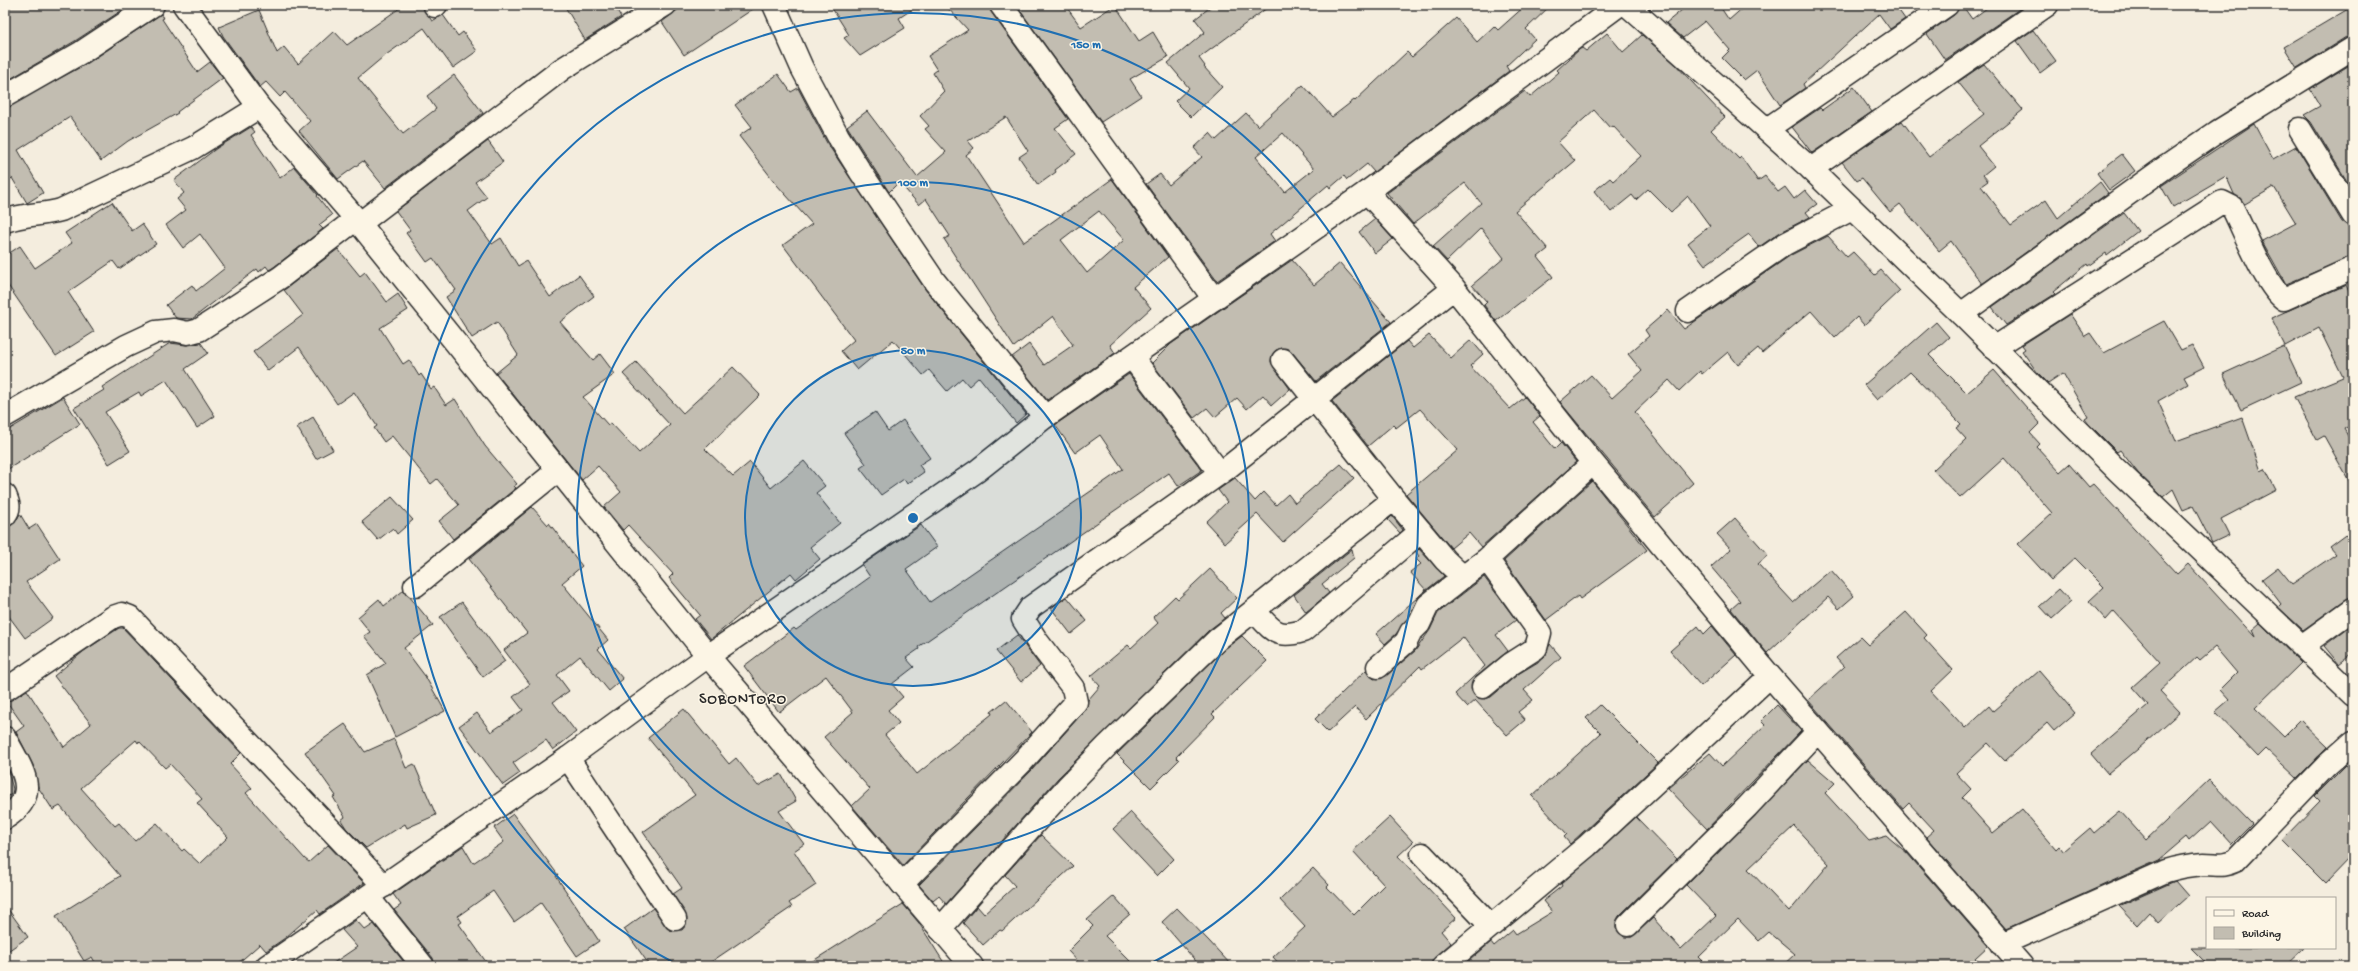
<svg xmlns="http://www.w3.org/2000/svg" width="2358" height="971" font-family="'Gochi Hand',sans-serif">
<rect width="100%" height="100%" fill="#f4edde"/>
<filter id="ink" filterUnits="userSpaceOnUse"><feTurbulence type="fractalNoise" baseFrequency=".025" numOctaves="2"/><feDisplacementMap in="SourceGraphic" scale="8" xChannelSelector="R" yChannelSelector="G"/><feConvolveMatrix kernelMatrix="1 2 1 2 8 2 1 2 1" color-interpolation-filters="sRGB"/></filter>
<g filter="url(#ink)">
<path fill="#c2bdb1" stroke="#2b2b2b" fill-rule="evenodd" d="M 5,5 L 130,5 L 75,41 L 5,82 Z
M 404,5 L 421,5 L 432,21 L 443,15 L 458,36 L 463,32 L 477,51 L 453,68 L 424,28 L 383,57 L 358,78 L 403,134 L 436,109 L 427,96 L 454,75 L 483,113 L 385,188 L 363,161 L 338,179 L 299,131 L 310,121 L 285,92 L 280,97 L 266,82 L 260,87 L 223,36 L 219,27 L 259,10 L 277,53 L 284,47 L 298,64 L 334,31 L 347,45 Z
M 564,5 L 614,5 L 621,17 L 585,40 Z
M 684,5 L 759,5 L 684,55 L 662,22 Z
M 830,5 L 919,5 L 899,18 L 905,28 L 860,56 L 844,38 L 849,35 Z
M 945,5 L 989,5 L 991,12 L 1068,119 L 1055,128 L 1076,154 L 1055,170 L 1056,172 L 1038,185 L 1019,157 L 1028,151 L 1006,117 L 968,141 L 974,148 L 966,155 L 1024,242 L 1112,179 L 1168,257 L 1133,287 L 1151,308 L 1110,345 L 1115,353 L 1047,400 L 1012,357 L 1029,344 L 1044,365 L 1073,345 L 1053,316 L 1014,347 L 944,239 L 950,236 L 926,199 L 919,205 L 899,182 L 889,192 L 847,126 L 867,111 L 917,177 L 946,152 L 925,129 L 929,126 L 920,116 L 944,91 L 933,73 L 937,70 L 928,56 L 968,30 ZM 1099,211 L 1124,240 L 1087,273 L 1061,240 Z
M 1016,5 L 1065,5 L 1081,27 L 1115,5 L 1139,41 L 1153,32 L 1168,57 L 1130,79 L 1141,96 L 1101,122 Z
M 1213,5 L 1271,5 L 1199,58 L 1205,66 L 1204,67 L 1222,87 L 1191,117 L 1175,101 L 1189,88 L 1168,63 L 1205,32 L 1195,19 Z
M 1526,5 L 1551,5 L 1526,29 L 1535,39 L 1506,66 L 1509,71 L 1374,172 L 1367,164 L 1347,180 L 1344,176 L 1330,188 L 1328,185 L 1270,234 L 1275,241 L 1217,281 L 1146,184 L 1160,174 L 1169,185 L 1202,157 L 1194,148 L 1210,133 L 1216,140 L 1246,113 L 1258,126 L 1303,85 L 1332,117 L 1354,100 L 1355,101 L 1407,52 L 1412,57 L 1456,18 L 1477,42 L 1494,26 L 1498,30 ZM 1283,133 L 1314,169 L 1285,192 L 1256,157 Z
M 1688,5 L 1724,5 L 1721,8 L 1729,20 L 1746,5 L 1895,5 L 1905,19 L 1890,29 L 1879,14 L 1803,84 L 1805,88 L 1780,105 L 1757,70 L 1744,80 L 1722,58 L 1730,50 L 1705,21 L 1683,38 L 1666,23 Z
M 1959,5 L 1962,5 L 1972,19 L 1991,5 L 2025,5 L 1945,60 L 1927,34 L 1954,15 Z
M 2353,6 L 2353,36 L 2346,37 L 2297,68 L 2284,47 Z
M 161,14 L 164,18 L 162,19 L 197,72 L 210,62 L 223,78 L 177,112 L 178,113 L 128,141 L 101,161 L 70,117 L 18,150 L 43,193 L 27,203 L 12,178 L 5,183 L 5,108 L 88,63 Z
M 2033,30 L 2056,61 L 2040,73 L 2017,41 Z
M 1607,33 L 1623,52 L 1642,35 L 1674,63 L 1725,117 L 1711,130 L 1739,159 L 1741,157 L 1758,181 L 1765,176 L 1778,192 L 1785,187 L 1794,199 L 1805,190 L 1817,204 L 1806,212 L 1810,217 L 1779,233 L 1759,247 L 1749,234 L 1705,265 L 1688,243 L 1710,226 L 1688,196 L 1671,212 L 1648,189 L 1636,200 L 1632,195 L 1611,212 L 1594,191 L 1610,178 L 1613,181 L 1641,156 L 1613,126 L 1610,128 L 1594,110 L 1558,142 L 1575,161 L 1515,211 L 1548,249 L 1538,257 L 1553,277 L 1496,321 L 1484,305 L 1487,302 L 1472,285 L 1504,258 L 1481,228 L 1447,261 L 1433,246 L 1481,203 L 1465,183 L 1413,224 L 1387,193 L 1525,91 L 1530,97 L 1559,72 L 1557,70 L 1580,49 L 1582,48 L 1586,51 Z
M 2353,63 L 2353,191 L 2311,122 L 2304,115 L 2320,106 L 2310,89 Z
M 1984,64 L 2023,110 L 1978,146 L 1994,166 L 1983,175 L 1988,181 L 1981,186 L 2011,225 L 2046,200 L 2058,218 L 2100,182 L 2108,193 L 1982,284 L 1951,241 L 1939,251 L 1900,204 L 1890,212 L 1862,178 L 1857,181 L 1842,162 L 1902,121 L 1929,157 L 1984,114 L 1958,82 Z
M 778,74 L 791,92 L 798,88 L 827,143 L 925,289 L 1026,414 L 1016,423 L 979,377 L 969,386 L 962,378 L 947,391 L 929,370 L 923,375 L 893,340 L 857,370 L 841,351 L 854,340 L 783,245 L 812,224 L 777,185 L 739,136 L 752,127 L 735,105 Z
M 1854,87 L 1872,112 L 1812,153 L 1792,127 L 1820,108 L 1822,110 Z
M 2254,124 L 2273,159 L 2296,146 L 2342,222 L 2353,227 L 2353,256 L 2286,284 L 2262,241 L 2296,223 L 2274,187 L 2245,204 L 2234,194 L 2226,176 L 2173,207 L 2161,186 Z
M 251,127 L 255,132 L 251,135 L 280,178 L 294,167 L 318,195 L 317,196 L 332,215 L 319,225 L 323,229 L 274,267 L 269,270 L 266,266 L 259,272 L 257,269 L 192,319 L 176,318 L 166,305 L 192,285 L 196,291 L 225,268 L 200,234 L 183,248 L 166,225 L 186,210 L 177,199 L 184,193 L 174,180 L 217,148 Z
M 488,141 L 503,162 L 475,182 L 487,197 L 468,211 L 492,244 L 501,238 L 518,266 L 526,261 L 550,297 L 579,275 L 594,296 L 560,322 L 593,360 L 600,354 L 615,374 L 583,397 L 608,425 L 611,423 L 639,453 L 670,425 L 623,374 L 636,362 L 683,413 L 733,367 L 760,395 L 705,449 L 733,476 L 750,462 L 771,488 L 804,461 L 825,486 L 816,493 L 840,523 L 810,547 L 820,559 L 796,579 L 791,573 L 711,639 L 695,619 L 700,615 L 669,578 L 673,574 L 628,525 L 623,530 L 604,507 L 621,492 L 598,466 L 582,480 L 496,373 L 518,355 L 497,322 L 472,338 L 446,297 L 456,290 L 433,258 L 427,262 L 406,233 L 410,230 L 396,211 Z
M 2122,154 L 2135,171 L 2109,190 L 2097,173 Z
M 112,202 L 132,231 L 142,224 L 156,244 L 119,269 L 113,261 L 68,292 L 94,332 L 56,356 L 5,281 L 5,256 L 20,246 L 35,268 L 72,243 L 65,233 Z
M 2124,213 L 2138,231 L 2107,255 L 2106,253 L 2088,266 L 2087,264 L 2053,292 L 2055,294 L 2006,325 L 1992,307 Z
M 1375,219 L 1393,239 L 1375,253 L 1359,232 Z
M 1828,236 L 1847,257 L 1853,252 L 1875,275 L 1881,270 L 1900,291 L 1864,325 L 1857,317 L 1835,338 L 1811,311 L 1762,353 L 1758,348 L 1738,365 L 1728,352 L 1702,374 L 1700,371 L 1679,391 L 1669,380 L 1635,412 L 1693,483 L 1655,517 L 1560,402 L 1591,375 L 1612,398 L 1642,371 L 1628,354 L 1649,336 L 1645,330 L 1668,310 L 1684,329 L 1791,255 Z
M 338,249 L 360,276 L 365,272 L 387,302 L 398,294 L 408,310 L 380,328 L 403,364 L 409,360 L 419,376 L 421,374 L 431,389 L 434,387 L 446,405 L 455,399 L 485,446 L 517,484 L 514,486 L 516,488 L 453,539 L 439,521 L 459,505 L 437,479 L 431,484 L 392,436 L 384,442 L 374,428 L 377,426 L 354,392 L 337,404 L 299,347 L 268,371 L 253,352 L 303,315 L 284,290 Z
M 1292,260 L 1314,285 L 1340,263 L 1391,322 L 1316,381 L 1292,352 L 1282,348 L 1276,350 L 1272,355 L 1271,362 L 1290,389 L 1272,405 L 1263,395 L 1247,409 L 1237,398 L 1215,417 L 1207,408 L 1194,418 L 1152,363 L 1171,344 Z
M 2346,285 L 2353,301 L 2353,424 L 2344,429 L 2353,445 L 2353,488 L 2324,436 L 2317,440 L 2294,397 L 2343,377 L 2319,328 L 2285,346 L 2271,318 Z
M 2070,314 L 2085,336 L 2090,333 L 2104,353 L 2164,321 L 2181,350 L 2192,345 L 2204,367 L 2184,377 L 2188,384 L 2158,401 L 2176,441 L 2242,417 L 2261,471 L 2265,469 L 2276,490 L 2221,519 L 2229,535 L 2212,543 L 2193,506 L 2183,510 L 2173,489 L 2163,497 L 2138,473 L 2120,450 L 2117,452 L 2088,423 L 2085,419 L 2088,417 L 2063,373 L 2048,383 L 2037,372 L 2022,351 L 2025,349 L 2022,345 Z
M 1936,322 L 1949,337 L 1929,355 L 1967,393 L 1994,370 L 2040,423 L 2030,433 L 2040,444 L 2037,447 L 2060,472 L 2069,464 L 2089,487 L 2093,484 L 2177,574 L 2188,564 L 2255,637 L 2252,630 L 2260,623 L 2301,663 L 2255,708 L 2284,736 L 2300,720 L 2328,747 L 2297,778 L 2266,749 L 2258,757 L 2215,712 L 2229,700 L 2220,690 L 2237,673 L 2215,647 L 2200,660 L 2197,657 L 2160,691 L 2180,712 L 2138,749 L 2108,774 L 2091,754 L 2148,705 L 2132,687 L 2160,662 L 2114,611 L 2106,620 L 2089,601 L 2104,587 L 2075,558 L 2051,580 L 2018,544 L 2052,513 L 2004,458 L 1960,498 L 1933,470 L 1966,439 L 1956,428 L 1961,424 L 1910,372 L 1877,400 L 1864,385 Z
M 1429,335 L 1451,358 L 1471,340 L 1483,354 L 1470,366 L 1510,409 L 1525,397 L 1540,416 L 1533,422 L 1555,449 L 1561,443 L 1576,462 L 1481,547 L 1469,533 L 1451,548 L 1406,494 L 1458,450 L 1420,409 L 1396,428 L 1393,425 L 1368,446 L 1332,401 L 1407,341 L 1413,348 Z
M 170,343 L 186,345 L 201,343 L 208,353 L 185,369 L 215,416 L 197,428 L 166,380 L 141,396 L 139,392 L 105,412 L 130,451 L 109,464 L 74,408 L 104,390 L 102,387 Z
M 2284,346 L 2301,382 L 2241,410 L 2223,374 Z
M 1129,374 L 1202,470 L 1178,486 L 1169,473 L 918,647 L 919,649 L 906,658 L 914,667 L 892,684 L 903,697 L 888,710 L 899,723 L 885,735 L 917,774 L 992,714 L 991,712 L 1006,700 L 1032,732 L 903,865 L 852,806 L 870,789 L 824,737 L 853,712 L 826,676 L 779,712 L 744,666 L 794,628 L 796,630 L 870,577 L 862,565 L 921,525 L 937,547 L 906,569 L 930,602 L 1123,469 L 1100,435 L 1075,453 L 1055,425 Z
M 63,397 L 80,424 L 5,471 L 5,432 Z
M 875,412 L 888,431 L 903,420 L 930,458 L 919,465 L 924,472 L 907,484 L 904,479 L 881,495 L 860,468 L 866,464 L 844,433 Z
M 313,417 L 333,450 L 316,459 L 297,427 Z
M 1341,464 L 1354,478 L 1283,542 L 1257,514 L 1225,543 L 1206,522 L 1227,502 L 1218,490 L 1235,478 L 1255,501 L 1264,492 L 1276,505 L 1288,494 L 1295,503 Z
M 1592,481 L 1647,550 L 1580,599 L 1578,596 L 1546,620 L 1504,561 Z
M 392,497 L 413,520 L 397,534 L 393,528 L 378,540 L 362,522 Z
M 532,507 L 548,525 L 549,523 L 582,566 L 562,583 L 608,640 L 598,649 L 623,679 L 609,691 L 580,656 L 557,675 L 569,691 L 553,702 L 576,732 L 553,750 L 546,740 L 513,763 L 520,773 L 503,785 L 459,726 L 477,713 L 491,732 L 523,710 L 513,697 L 530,684 L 504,650 L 527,633 L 469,559 Z
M 20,514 L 29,529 L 37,524 L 60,559 L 26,582 L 53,618 L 25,638 L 5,611 L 5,527 L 15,523 Z
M 1392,516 L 1403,530 L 1400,533 L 1388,520 Z
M 1735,518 L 1768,555 L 1758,564 L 1793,602 L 1831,570 L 1854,596 L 1839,609 L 1828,597 L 1767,653 L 1731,609 L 1740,601 L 1711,567 L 1731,549 L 1717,534 Z
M 2353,530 L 2353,597 L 2346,599 L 2303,630 L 2278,607 L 2281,604 L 2262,579 L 2278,567 L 2292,584 L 2336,554 L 2330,547 Z
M 1352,549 L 1354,558 L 1322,584 L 1329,593 L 1306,612 L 1294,595 Z
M 1419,549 L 1444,576 L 1420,595 L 1409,617 L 1396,634 L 1385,644 L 1376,634 L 1426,590 L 1410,572 L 1421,564 L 1416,559 L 1419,556 L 1416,552 Z
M 1210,569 L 1237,598 L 1221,613 L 1225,618 L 1209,630 L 1058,778 L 946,904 L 939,896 L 933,901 L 919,885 L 1032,770 L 1085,710 L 1088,700 L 1100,686 L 1091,676 L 1128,645 L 1131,648 L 1158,623 L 1153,617 L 1175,596 L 1178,599 Z
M 1484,577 L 1516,620 L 1496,635 L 1508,651 L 1475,678 L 1471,689 L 1474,695 L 1485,699 L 1491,697 L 1518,674 L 1543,659 L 1550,644 L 1561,657 L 1524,690 L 1533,700 L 1518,712 L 1525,720 L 1507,735 L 1475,700 L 1467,707 L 1455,694 L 1485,666 L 1463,637 L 1422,669 L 1420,666 L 1366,719 L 1355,707 L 1328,732 L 1315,719 L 1366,670 L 1374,679 L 1386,676 L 1415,651 L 1430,630 L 1438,613 Z
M 2059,589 L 2071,602 L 2052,619 L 2040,606 Z
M 404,590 L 433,625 L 404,648 L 425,676 L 445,711 L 395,737 L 367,675 L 386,663 L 364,636 L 370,632 L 358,617 L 379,599 L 384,606 Z
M 1067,597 L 1087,621 L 1071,634 L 1051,608 Z
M 462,602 L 505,661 L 483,677 L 440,617 Z
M 1906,612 L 1927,635 L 1924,638 L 1953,670 L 1931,691 L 1965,728 L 1989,706 L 1993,711 L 2039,671 L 2075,713 L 2054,731 L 2047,723 L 2005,761 L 1988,743 L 1956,773 L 1971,789 L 1962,798 L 1993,833 L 2022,809 L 2056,849 L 2059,846 L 2063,851 L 2090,828 L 2094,833 L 2120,811 L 2146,840 L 2209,780 L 2252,824 L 2232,844 L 2211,821 L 2189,841 L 2186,837 L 2159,860 L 2006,929 L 1926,837 L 1934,830 L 1909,803 L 1903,809 L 1808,700 L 1844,667 L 1836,658 L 1860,637 L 1868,645 Z
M 2353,624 L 2353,653 L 2339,664 L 2324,646 Z
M 1698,626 L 1704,634 L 1712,626 L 1736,655 L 1701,686 L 1670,651 Z
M 119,628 L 123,628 L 241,753 L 230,764 L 252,788 L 246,793 L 305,859 L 309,862 L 328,845 L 364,883 L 320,914 L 317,910 L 285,938 L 266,951 L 260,944 L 235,966 L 97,966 L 92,957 L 84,961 L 56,916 L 120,876 L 60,806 L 53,810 L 38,787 L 33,765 L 16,732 L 24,726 L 7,702 L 27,690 L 64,747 L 91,724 L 54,676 L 84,651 ZM 136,740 L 138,743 L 139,741 L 165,768 L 170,764 L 202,799 L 197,803 L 228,837 L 200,864 L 184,849 L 182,851 L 157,823 L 135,841 L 119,823 L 115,826 L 81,788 Z
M 1017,635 L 1040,666 L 1021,682 L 996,651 Z
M 1242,636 L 1267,661 L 1212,714 L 1215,717 L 1176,757 L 1179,760 L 1151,788 L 1117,754 L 1226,648 Z
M 1600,705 L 1658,763 L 1570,844 L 1564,837 L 1567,834 L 1532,796 L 1601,733 L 1586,718 Z
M 1777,705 L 1801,731 L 1707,829 L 1668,788 L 1710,753 L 1722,766 L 1765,725 L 1761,721 Z
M 684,709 L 729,764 L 736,758 L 758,786 L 781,774 L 796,801 L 779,811 L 804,844 L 794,851 L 816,885 L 789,903 L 792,907 L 705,966 L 650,966 L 624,929 L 653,908 L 670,930 L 682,930 L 686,925 L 687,919 L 673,894 L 682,888 L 643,832 L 695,795 L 648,738 Z
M 345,724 L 365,752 L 394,739 L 406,768 L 414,764 L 436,815 L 407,828 L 405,824 L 366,848 L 346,828 L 341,820 L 345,817 L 333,797 L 336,796 L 305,752 Z
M 1808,760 L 1835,783 L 1825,793 L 1869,841 L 1887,836 L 1894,842 L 1907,853 L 1988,946 L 1975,958 L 1983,966 L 1782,966 L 1795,954 L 1769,932 L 1759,941 L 1738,919 L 1699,957 L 1708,966 L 1463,966 L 1491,942 L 1494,946 L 1513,930 L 1516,934 L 1552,912 L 1543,901 L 1562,886 L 1561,884 L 1636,817 L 1677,859 L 1619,916 L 1616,922 L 1616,929 L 1624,937 L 1632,937 L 1653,918 L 1681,949 L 1716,916 L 1686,885 ZM 1794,826 L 1829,864 L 1789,912 L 1748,869 Z
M 2346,765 L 2353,772 L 2353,854 L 2325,883 L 2282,840 L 2320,801 L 2315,796 Z
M 7,768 L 13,789 L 12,794 L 5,798 L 5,770 Z
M 1131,812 L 1174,859 L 1157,876 L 1113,829 Z
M 513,814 L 558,875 L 556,876 L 599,941 L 577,956 L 541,903 L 514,922 L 493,891 L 458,916 L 462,922 L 459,924 L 489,966 L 435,966 L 433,958 L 394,910 L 401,905 L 393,894 L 463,846 L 473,863 L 504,842 L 494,828 Z
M 1390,817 L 1413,842 L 1398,856 L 1456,918 L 1441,931 L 1451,943 L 1435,957 L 1431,966 L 1281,966 L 1273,957 L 1305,927 L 1280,900 L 1313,868 L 1329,885 L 1327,887 L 1354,915 L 1384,885 L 1353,851 Z
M 1041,835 L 1073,866 L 1002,931 L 1000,930 L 983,945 L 963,923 L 977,906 L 984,914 L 1015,886 L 1005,875 Z
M 2175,881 L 2188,896 L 2158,923 L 2149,912 L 2137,925 L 2119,906 Z
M 1114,896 L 1130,914 L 1105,936 L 1135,966 L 1082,966 L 1068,951 L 1093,926 L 1087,920 Z
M 903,904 L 919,923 L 946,966 L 805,966 Z
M 5,905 L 28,937 L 5,953 Z
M 1177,908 L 1209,941 L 1232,966 L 1200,966 L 1162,922 Z
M 356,920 L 365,930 L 374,924 L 407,966 L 329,966 L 357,947 L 342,930 Z
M 2191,948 L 2304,948 L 2285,966 L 2209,966 Z"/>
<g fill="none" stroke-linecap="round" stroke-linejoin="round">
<defs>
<path id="minor" d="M 774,5 L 802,68 L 838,136 L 860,171 L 935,282 L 1045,417
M 1001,5 L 1214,299
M 435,6 L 436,5
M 5,96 L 82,52 L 153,5
M 1767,129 L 1947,5
M 2300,129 L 2353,215
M 1811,169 L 2047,5
M 1367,192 L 1454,288 L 1593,463 L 1770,676 L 2022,966
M 5,221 C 23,214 43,215 61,210 L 193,148 L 259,107
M 359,224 L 562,69 L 665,5
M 1688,311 L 1785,244 L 1852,209
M 1961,314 L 2167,166 L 2217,132 L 2353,48
M 1994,348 L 2222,202 L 2232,207 C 2243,228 2266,287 2284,299 L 2353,268
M 1132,357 L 1220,473
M 1283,360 L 1394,499 L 1445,560 L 1463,577 L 1487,559 L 1593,463
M 5,416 L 126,346 L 156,332 L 174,330 L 188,333 L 199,330 L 281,277 L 356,219
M 5,495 C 8,502 11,508 5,515
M 415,586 L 558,470
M 1254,611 C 1273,630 1275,639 1303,631 L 1421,531
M 2302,646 L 2353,609
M 1378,667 L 1406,642 L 1411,632 L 1419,624 L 1428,605 L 1463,577
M 1483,687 L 1511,664 L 1536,648 L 1540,633 L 1487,559
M 5,690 L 113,617 L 122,614 L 130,617 L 384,886
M 5,738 C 21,768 43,795 5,818
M 568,758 L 675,919
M 1422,854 L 1491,926
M 902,884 L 1023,761 L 1076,702 L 1073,688 L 1037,641 L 1023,619 L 1031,607 L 1226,469 L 1454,288
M 368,897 L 423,966
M 1628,925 L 1747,807 L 1818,731
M 940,929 L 1067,787 L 1107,746 L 1218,639 L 1394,499
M 2002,944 L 2166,871 C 2179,867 2191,865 2204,864 C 2219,864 2221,867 2235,861 L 2327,765 L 2353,742
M 1443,966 L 1587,846 L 1770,676"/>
<path id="tertiary" d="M 184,5 L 259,107 L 356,219 L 708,656 L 972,966
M 1627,5 L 1811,169 L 1961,314 L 2117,470 L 2353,695
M 267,966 L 568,758 L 708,656 L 977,471 L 1045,417 L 1367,192 L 1619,5"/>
</defs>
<use href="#minor" stroke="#2b2b2b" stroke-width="25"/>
<use href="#tertiary" stroke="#2b2b2b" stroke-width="25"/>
<use href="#minor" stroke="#fcf5e5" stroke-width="22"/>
<use href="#tertiary" stroke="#fcf5e5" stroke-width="22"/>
</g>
</g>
<circle cx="913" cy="518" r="168" fill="#1f6fb2" fill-opacity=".12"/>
<g fill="none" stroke="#1f6fb2" stroke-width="2">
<circle cx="913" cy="518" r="168"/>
<circle cx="913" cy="518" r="336"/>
<path d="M680 966A505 505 0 1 1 1146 966"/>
</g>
<g text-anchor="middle" stroke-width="3" stroke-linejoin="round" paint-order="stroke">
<g font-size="16" letter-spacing="1" fill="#2b2b2b" stroke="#fcf5e5">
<text x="743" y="703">SOBONTORO</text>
</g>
</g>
<circle cx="913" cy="518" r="6" fill="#1f6fb2" stroke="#fcf5e5" stroke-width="2"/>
<g font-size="12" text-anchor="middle" font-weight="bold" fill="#1f6fb2" stroke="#fcf5e5" stroke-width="3" stroke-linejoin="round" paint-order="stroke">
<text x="1086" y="48">150 m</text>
<text x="913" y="186">100 m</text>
<text x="913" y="354">50 m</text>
</g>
<rect width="2358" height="971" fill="none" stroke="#fcf5e5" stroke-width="20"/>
<rect x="10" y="10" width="2338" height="951" fill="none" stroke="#2b2b2b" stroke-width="1.5" filter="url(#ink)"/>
<rect x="2206" y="897" width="130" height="52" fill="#fcf5e5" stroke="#a8a49b"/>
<rect x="2214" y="910" width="20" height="6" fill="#fcf5e5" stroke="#a8a49b"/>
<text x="2242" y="917" font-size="12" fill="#2b2b2b">Road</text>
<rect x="2214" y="927" width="20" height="12" fill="#c2bdb1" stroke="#a8a49b"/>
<text x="2242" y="937" font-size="12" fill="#2b2b2b">Building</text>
</svg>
